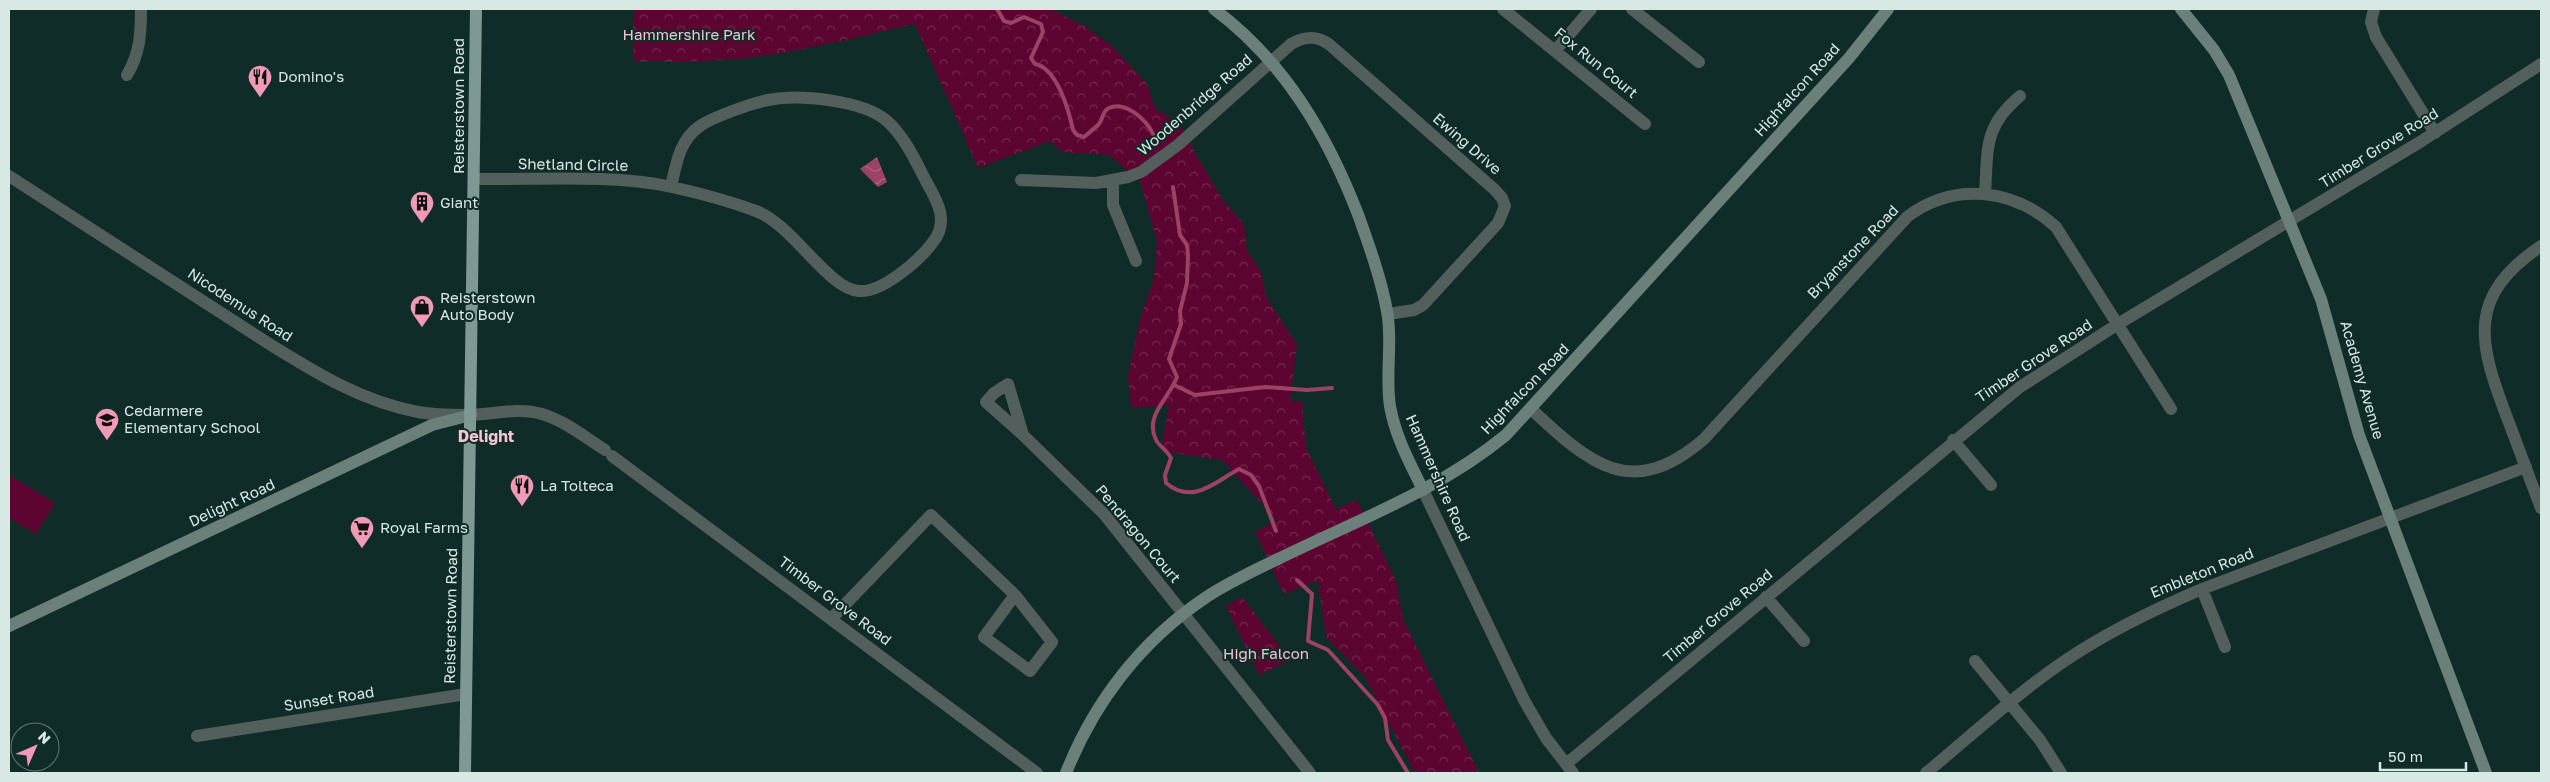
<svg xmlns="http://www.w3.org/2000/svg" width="2550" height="782" font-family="'Golos Text',sans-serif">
<defs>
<pattern id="park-crowns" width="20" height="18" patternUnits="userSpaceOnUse" patternTransform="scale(1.25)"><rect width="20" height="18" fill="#5d0531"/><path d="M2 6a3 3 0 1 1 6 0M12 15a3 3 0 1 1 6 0" fill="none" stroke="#74294f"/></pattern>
<pattern id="water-waves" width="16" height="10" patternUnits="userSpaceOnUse" patternTransform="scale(1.25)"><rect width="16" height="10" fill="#9b4265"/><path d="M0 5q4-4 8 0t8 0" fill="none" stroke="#ad6682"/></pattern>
</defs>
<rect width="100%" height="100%" fill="#102c28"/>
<path fill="url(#park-crowns)" d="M 633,9 L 1051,9 L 1086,27 L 1113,47 L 1147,84 L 1155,108 L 1178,123 L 1222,199 L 1244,224 L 1247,251 L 1260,270 L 1267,299 L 1297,344 L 1290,402 L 1302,402 L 1306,448 L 1336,509 L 1357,500 L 1396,581 L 1403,619 L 1479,773 L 1415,773 L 1365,677 L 1326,637 L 1318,580 L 1284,594 L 1255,532 L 1277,520 L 1222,460 L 1161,451 L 1169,405 L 1131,408 L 1128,376 L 1140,319 L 1154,278 L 1157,241 L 1138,174 L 1131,174 L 1109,155 L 1063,152 L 1050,141 L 978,168 L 915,24 C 862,36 808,50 754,57 C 714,62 673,62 633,62 Z
M 1242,597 L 1283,650 L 1288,661 L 1259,675 L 1226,606 Z"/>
<path fill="#5d0531" d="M 9,475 L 55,503 L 36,534 L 9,518 Z"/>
<path fill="url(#water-waves)" d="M 877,157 L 887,182 L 878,187 L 860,169 Z"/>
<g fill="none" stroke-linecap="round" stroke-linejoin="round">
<path stroke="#9b4265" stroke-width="4" d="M 997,9 L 1004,21 L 1011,23 L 1024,17 L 1041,24 L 1043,32 L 1031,58 L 1035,64 C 1057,68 1069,111 1073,130 L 1077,135 L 1084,137 C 1089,133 1094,129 1099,124 C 1103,119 1102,111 1109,108 C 1126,100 1147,121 1153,134
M 1173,187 L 1180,235 L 1187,245 L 1188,255 L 1187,283 L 1180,311 L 1181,324 L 1169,359 L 1177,377 C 1169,399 1144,415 1156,440 C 1159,446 1167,450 1171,458 L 1165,475 L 1166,483 C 1193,506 1216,481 1239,469 L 1251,475 L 1259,486 L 1276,531
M 1174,385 L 1195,395 L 1265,387 L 1307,390 L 1332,388
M 1297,580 L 1312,594 L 1308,641 L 1328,650 L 1378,705 L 1385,718 L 1388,740 L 1408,773"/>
<path stroke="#535f5d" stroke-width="12" d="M 1503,9 L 1645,124
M 1632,9 L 1699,62
M 2374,9 L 2371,22 L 2376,37 L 2435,133
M 1555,51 L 1591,9
M 127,75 C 140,53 141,34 141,9
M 9,176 L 271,345 C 318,374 363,402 418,412 C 434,415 454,415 471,415 C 495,414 519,407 542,414 C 565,421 585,437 605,450
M 475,179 C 535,180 613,174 672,187 C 699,193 729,201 756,211 C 792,224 829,290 859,291 C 882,293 920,260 933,242 C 949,222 938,202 927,183 C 916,162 905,137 887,121 C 863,100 799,94 768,100 C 752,103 713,117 700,126 C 679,140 676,165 671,187
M 1021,180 L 1096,183 L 1128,177 L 1141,172 L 1178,145 L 1291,44 C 1305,36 1317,35 1330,45 L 1495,190 L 1502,198 L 1505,206 L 1498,223 L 1423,305 L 1414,310 L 1388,314
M 1113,181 L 1113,205 L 1136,261
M 1985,194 C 1988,149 1983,127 2020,96
M 2541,246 C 2467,296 2478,341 2506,415 C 2518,446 2529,477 2541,508
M 1531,409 C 1589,463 1631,502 1704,439 L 1908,216 C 1955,182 2013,188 2056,227 L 2171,409
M 1023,435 L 986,402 L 994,393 L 1008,384 L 1023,435 L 1104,514 L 1310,773
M 1953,440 L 1991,485
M 612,456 L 1037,773
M 1423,490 L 1524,700 L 1546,738 L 1573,773
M 2202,589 L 2225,647
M 1766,597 L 1804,641
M 832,618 L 931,515 L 1015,595 L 1052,642 L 1030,671 L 984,637 L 1015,595
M 1975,661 L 2040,740 L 2061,773
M 197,736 L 466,694
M 1566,764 L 2020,387 L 2118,324 L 2420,142 L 2541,64
M 1926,773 C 1972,735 2017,693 2066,660 C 2109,631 2155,609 2202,589 L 2526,467"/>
<path stroke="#6b7f7b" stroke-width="12" d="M 1214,9 C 1285,62 1328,136 1359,217 C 1370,248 1381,279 1387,311 C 1393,342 1385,374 1390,406 C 1395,436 1410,463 1423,490
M 2181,9 L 2214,50 L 2229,75 L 2321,299 L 2359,435 L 2486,773
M 9,626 L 432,425 L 471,415
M 1066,773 C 1094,702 1141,641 1205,598 C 1227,583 1253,571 1278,559 C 1355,521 1438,491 1506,435 L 1849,58 L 1888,9"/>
<path stroke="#7e9893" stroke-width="12" d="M 465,773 L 476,9"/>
</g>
<defs>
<symbol id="restaurant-pin" viewBox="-11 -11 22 30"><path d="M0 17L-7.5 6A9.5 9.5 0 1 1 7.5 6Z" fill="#f09ab7" stroke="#102c28"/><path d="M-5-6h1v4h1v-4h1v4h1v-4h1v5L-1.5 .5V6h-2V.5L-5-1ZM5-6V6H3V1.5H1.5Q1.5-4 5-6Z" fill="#111"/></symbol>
<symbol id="building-pin" viewBox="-11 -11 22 30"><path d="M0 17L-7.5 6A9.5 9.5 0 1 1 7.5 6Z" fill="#f09ab7" stroke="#102c28"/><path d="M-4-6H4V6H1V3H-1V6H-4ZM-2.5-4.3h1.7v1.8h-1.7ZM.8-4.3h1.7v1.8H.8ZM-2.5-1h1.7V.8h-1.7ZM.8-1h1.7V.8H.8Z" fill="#111"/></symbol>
<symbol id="shop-pin" viewBox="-11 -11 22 30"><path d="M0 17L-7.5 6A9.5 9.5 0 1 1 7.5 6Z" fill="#f09ab7" stroke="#102c28"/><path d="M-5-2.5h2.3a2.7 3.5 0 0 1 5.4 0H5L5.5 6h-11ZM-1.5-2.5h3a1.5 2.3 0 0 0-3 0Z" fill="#111"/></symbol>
<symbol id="school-pin" viewBox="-11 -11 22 30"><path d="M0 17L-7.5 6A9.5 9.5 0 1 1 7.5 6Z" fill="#f09ab7" stroke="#102c28"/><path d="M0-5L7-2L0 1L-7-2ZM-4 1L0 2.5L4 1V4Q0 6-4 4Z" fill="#111"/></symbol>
<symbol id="supermarket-pin" viewBox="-11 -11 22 30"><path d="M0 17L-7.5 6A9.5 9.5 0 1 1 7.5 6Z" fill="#f09ab7" stroke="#102c28"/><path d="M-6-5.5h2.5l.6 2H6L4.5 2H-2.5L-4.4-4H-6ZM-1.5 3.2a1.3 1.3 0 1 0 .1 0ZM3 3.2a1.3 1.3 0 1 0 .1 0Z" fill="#111"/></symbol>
</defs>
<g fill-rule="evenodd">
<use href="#restaurant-pin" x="246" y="63" width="28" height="38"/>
<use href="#building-pin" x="408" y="189" width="28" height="38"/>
<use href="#shop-pin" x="408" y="293" width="28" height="38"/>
<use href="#school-pin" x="93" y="406" width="28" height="38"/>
<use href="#restaurant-pin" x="508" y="472" width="28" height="38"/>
<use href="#supermarket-pin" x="348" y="514" width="28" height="38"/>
</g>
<g text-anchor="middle" stroke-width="4" stroke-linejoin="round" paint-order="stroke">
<g font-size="15" fill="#f6c2d2" stroke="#102c28">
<text x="689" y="40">Hammershire Park</text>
<text x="1266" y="659">High Falcon</text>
</g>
<g font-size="15" fill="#d8e8e4" stroke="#102c28">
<text transform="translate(1596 63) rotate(39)" y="5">Fox Run Court</text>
<text transform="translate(1797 90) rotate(-48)" y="5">Highfalcon Road</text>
<text transform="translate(1195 105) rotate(-41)" y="5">Woodenbridge Road</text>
<text transform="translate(459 106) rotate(-90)" y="5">Reisterstown Road</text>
<text transform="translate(1467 144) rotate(41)" y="5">Ewing Drive</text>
<text transform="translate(2379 148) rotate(-32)" y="5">Timber Grove Road</text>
<text transform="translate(573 165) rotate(1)" y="5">Shetland Circle</text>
<text transform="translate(1853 252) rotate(-46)" y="5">Bryanstone Road</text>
<text transform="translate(240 305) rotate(33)" y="5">Nicodemus Road</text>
<text transform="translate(2034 361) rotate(-34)" y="5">Timber Grove Road</text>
<text transform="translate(2362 380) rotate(74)" y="5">Academy Avenue</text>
<text transform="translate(1525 389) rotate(-46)" y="5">Highfalcon Road</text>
<text transform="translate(1438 478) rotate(66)" y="5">Hammershire Road</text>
<text transform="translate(232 503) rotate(-25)" y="5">Delight Road</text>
<text transform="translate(1138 534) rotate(50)" y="5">Pendragon Court</text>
<text transform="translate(2202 573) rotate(-22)" y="5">Embleton Road</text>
<text transform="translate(835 601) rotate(37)" y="5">Timber Grove Road</text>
<text transform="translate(451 616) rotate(-89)" y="5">Reisterstown Road</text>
<text transform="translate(1718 616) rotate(-40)" y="5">Timber Grove Road</text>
<text transform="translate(329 699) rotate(-9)" y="5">Sunset Road</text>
</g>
<g font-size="15" fill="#d8e8e4" stroke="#102c28" text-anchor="start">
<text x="278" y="82">Domino's</text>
<text x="440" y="208">Giant</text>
<text x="440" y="303">Reisterstown<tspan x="440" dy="17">Auto Body</tspan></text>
<text x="124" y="416">Cedarmere<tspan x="124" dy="17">Elementary School</tspan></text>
<text x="540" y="491">La Tolteca</text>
<text x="380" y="533">Royal Farms</text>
</g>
<g font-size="16" font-weight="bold" fill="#f7c5d5" stroke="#102c28">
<text x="486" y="442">Delight</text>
</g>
</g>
<rect width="2550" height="782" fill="none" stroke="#d8e8e4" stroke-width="20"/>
<g transform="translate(35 747) rotate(45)"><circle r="24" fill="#102c28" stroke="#607773"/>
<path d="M0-4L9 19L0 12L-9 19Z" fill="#f09ab7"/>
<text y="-8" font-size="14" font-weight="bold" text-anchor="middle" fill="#d8e8e4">N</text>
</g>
<path d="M2380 762v8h86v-8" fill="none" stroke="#d8e8e4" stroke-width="2.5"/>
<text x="2388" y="762" font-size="15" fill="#d8e8e4" stroke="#102c28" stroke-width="4" paint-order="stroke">50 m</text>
</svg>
